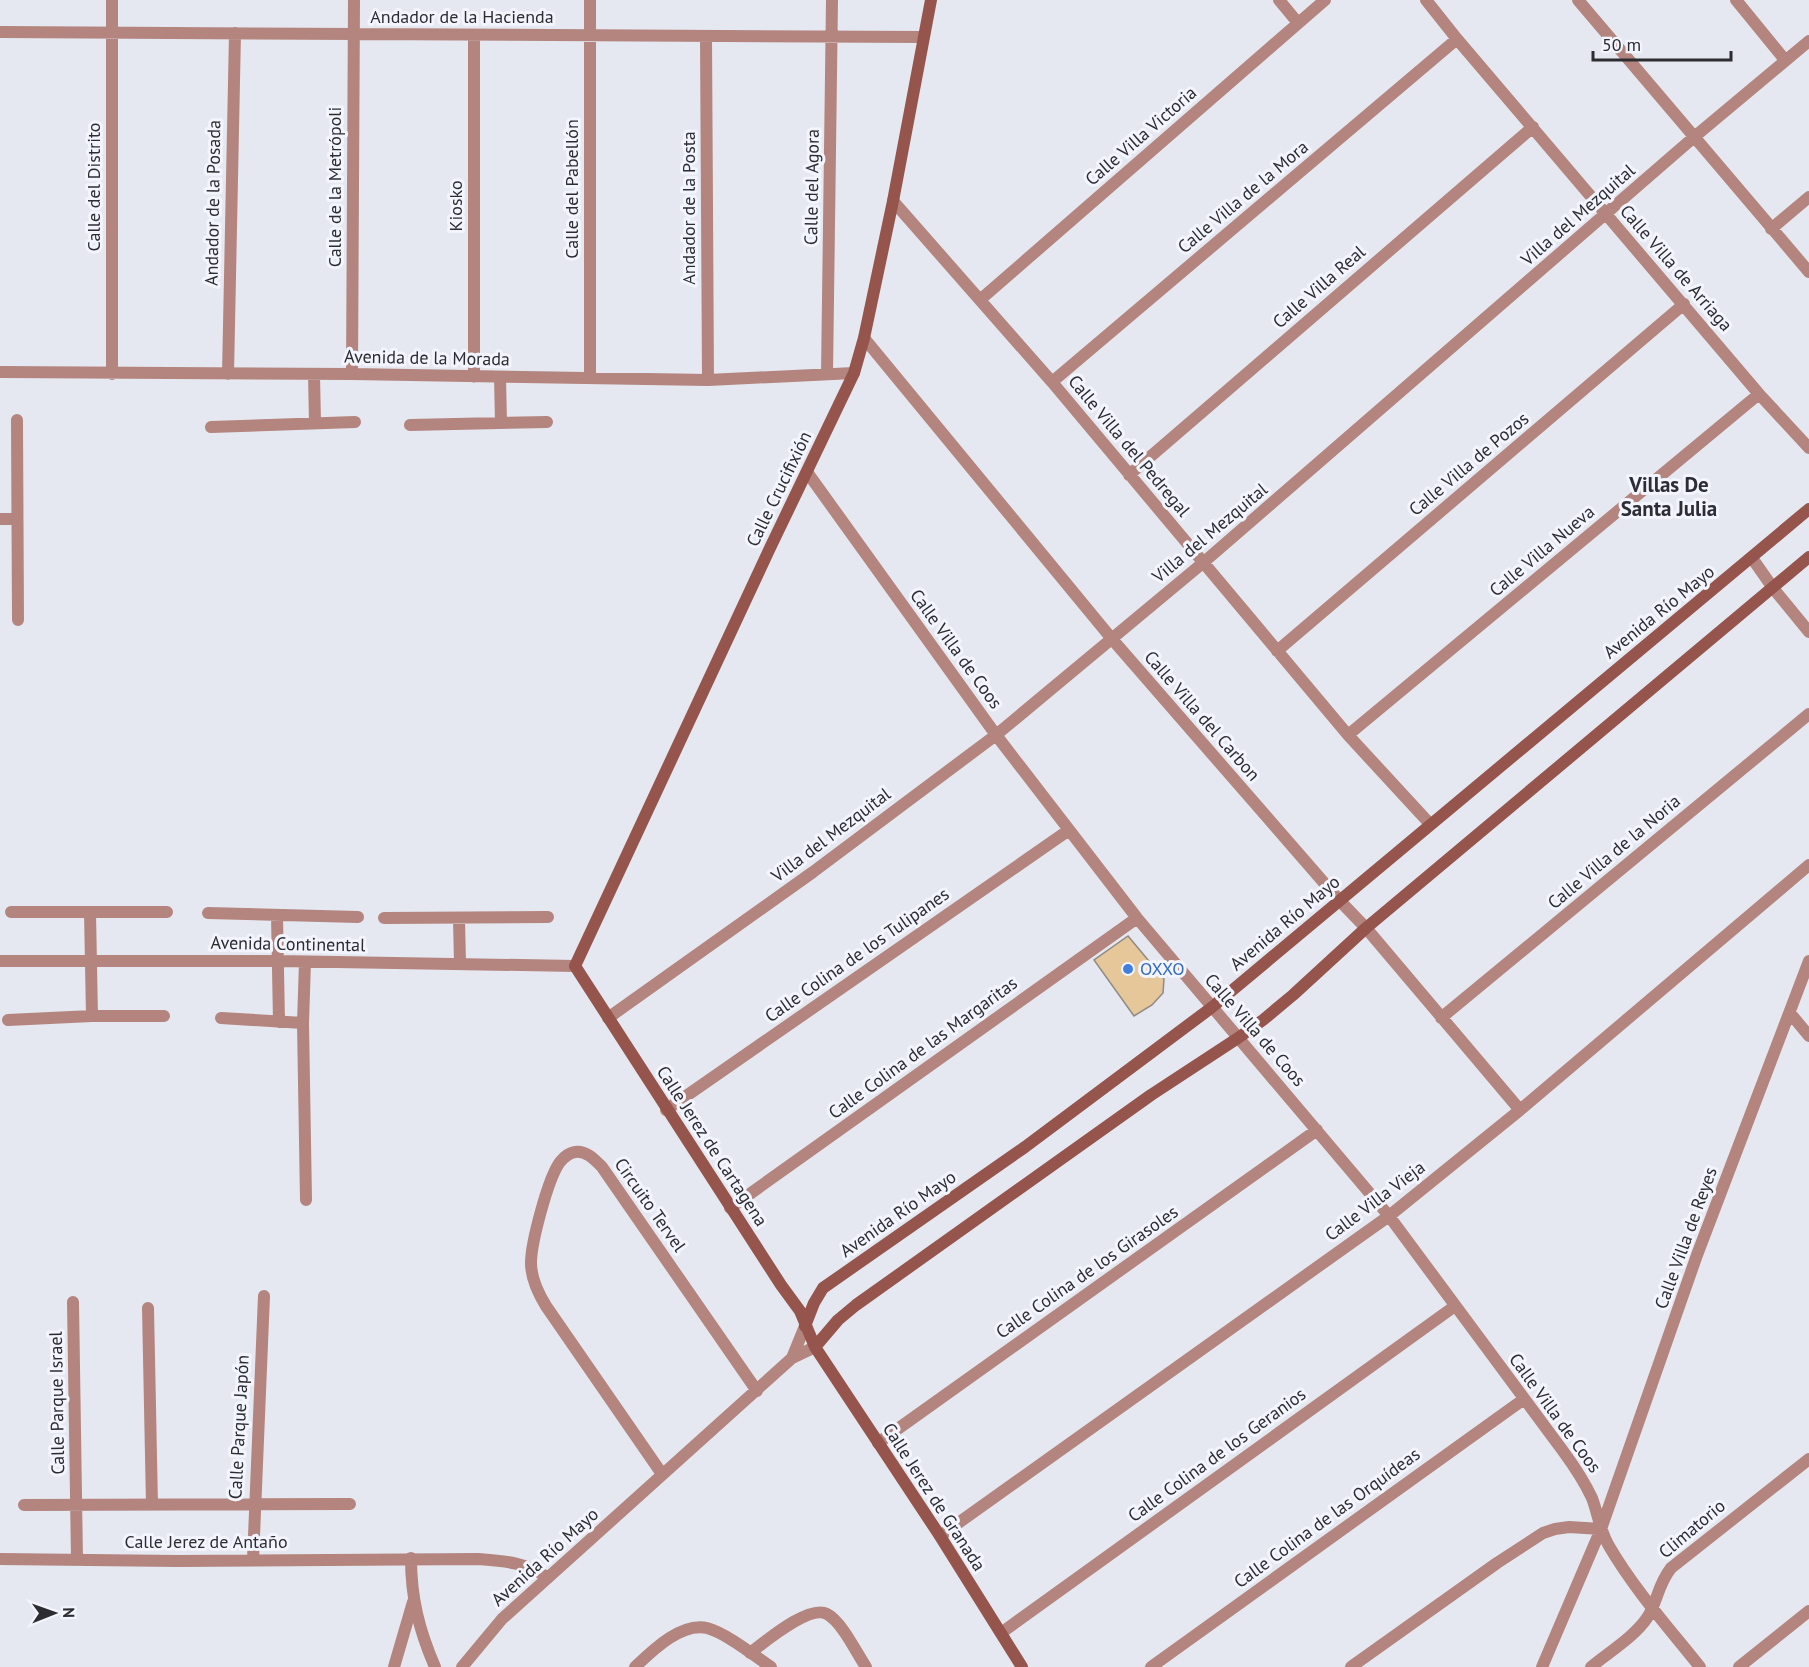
<svg xmlns="http://www.w3.org/2000/svg" width="1809" height="1667" font-family="'PT Sans',sans-serif">
<rect width="100%" height="100%" fill="#e6e8f1"/>
<path fill="#e6c79a" stroke="#8f8a83" stroke-width="1.5" d="M 1128,936 L 1164,979 L 1163,993 L 1152,1005 L 1134,1016 L 1094,960 Z"/>
<g fill="none" stroke-linecap="round" stroke-linejoin="round">
<path stroke="#b3857e" stroke-width="12" d="M 112,0 L 112,374
M 1279,0 L 1298,23
M 1426,0 L 1457,39 L 1759,394 L 1809,448
M 1578,0 L 1809,272
M 1736,0 L 1785,60
M 0,32 L 923,37
M 706,36 L 708,380
M 893,201 L 1052,382 L 1348,735 L 1430,824
M 1771,229 L 1809,197
M 981,299 L 1325,0
M 864,338 L 1112,639 L 1339,900 L 1366,928 L 1520,1110
M 0,372 L 352,374 L 708,380 L 854,373
M 228,374 L 235,33
M 352,374 L 354,0
M 827,374 L 832,0
M 314,375 L 315,423
M 474,377 L 474,35
M 500,377 L 501,423
M 590,378 L 590,0
M 1052,382 L 1457,39
M 17,420 L 18,620
M 410,425 L 547,422
M 211,427 L 355,422
M 807,472 L 996,735 L 1137,918 L 1389,1216 L 1563,1451 C 1574,1466 1584,1481 1592,1498 C 1598,1514 1600,1531 1609,1546 C 1634,1589 1669,1628 1700,1667
M 1129,475 L 1533,127
M 0,519 L 17,519
M 1752,558 L 1773,588 L 1809,632
M 1277,651 L 1684,304
M 1348,735 L 1759,394
M 11,912 L 167,912
M 90,912 L 92,1016
M 208,913 L 358,917
M 277,915 L 279,1022
M 384,918 L 548,917
M 459,919 L 460,963
M 0,961 L 279,961 L 575,966
M 305,962 L 303,1023 L 306,1200
M 1790,1013 L 1809,1036
M 221,1018 L 303,1023
M 608,1018 L 813,872 L 996,735 L 1204,562 L 1693,138 L 1809,41
M 1441,1018 L 1809,714
M 8,1020 L 92,1016 L 164,1016
M 666,1110 L 1069,830
M 730,1208 L 1137,918
M 73,1302 L 77,1560
M 148,1308 L 152,1505
M 792,1358 L 805,1326
M 878,1443 L 1317,1130
M 662,1474 L 546,1306 C 538,1293 531,1279 531,1263 C 531,1243 548,1178 560,1162 C 564,1157 569,1153 575,1152 C 586,1150 595,1160 602,1167 L 757,1391
M 24,1505 L 350,1504
M 940,1536 L 1389,1216 L 1520,1110 L 1809,865
M 411,1558 C 411,1598 419,1630 435,1667
M 0,1559 L 178,1561 L 478,1559 C 504,1561 526,1562 548,1578
M 253,1560 L 264,1296
M 1001,1633 L 1455,1306
M 750,1653 C 765,1642 809,1604 827,1614 C 842,1622 856,1652 866,1667
M 394,1667 L 413,1602
M 462,1667 L 502,1619 L 792,1358 L 815,1347
M 635,1667 C 652,1651 681,1622 707,1628 C 726,1633 755,1656 771,1667
M 1151,1667 L 1524,1399
M 1351,1667 L 1497,1563 L 1543,1533 L 1555,1529 L 1569,1527 L 1601,1529
M 1542,1667 L 1601,1529 L 1697,1255 L 1809,961
M 1591,1667 C 1609,1652 1634,1637 1647,1618 C 1658,1601 1657,1586 1671,1568 L 1809,1459
M 1739,1667 L 1809,1611"/>
<path stroke="#95554c" stroke-width="12" d="M 931,0 L 893,201 L 864,338 L 854,373 L 770,548 L 575,966 L 781,1285 L 800,1311 L 815,1347 L 940,1536 L 1022,1667
M 805,1326 L 814,1303 L 823,1288 L 1025,1147 L 1211,1008 L 1809,509
M 815,1347 L 838,1320 L 856,1305 L 1151,1095 L 1238,1038 L 1263,1020 L 1293,995 L 1366,928 L 1809,557"/>
</g>
<circle fill="#3f7fe0" stroke="#f3f5fe" stroke-width="2" cx="1128" cy="969" r="6"/>
<g text-anchor="middle" stroke-width="6" stroke-linejoin="round" paint-order="stroke">
<g font-size="18" fill="#2d2d31" stroke="#f3f5fe">
<text x="462" y="23">Andador de la Hacienda</text>
<text transform="translate(1141 136) rotate(-41)" y="6">Calle Villa Victoria</text>
<text transform="translate(94 187) rotate(-90)" y="6">Calle del Distrito</text>
<text transform="translate(335 187) rotate(-90)" y="6">Calle de la Metrópoli</text>
<text transform="translate(812 187) rotate(-89)" y="6">Calle del Agora</text>
<text transform="translate(572 189) rotate(-90)" y="6">Calle del Pabellón</text>
<text transform="translate(1243 197) rotate(-40)" y="6">Calle Villa de la Mora</text>
<text transform="translate(213 203) rotate(-89)" y="6">Andador de la Posada</text>
<text transform="translate(456 206) rotate(-90)" y="6">Kiosko</text>
<text transform="translate(689 208) rotate(-90)" y="6">Andador de la Posta</text>
<text transform="translate(1578 215) rotate(-41)" y="6">Villa del Mezquital</text>
<text transform="translate(1676 268) rotate(49)" y="6">Calle Villa de Arriaga</text>
<text transform="translate(1319 287) rotate(-41)" y="6">Calle Villa Real</text>
<text transform="translate(427 358) rotate(1)" y="6">Avenida de la Morada</text>
<text transform="translate(1129 446) rotate(50)" y="6">Calle Villa del Pedregal</text>
<text transform="translate(1469 464) rotate(-40)" y="6">Calle Villa de Pozos</text>
<text transform="translate(779 489) rotate(-64)" y="6">Calle Crucifixión</text>
<text transform="translate(1210 533) rotate(-40)" y="6">Villa del Mezquital</text>
<text transform="translate(1542 551) rotate(-40)" y="6">Calle Villa Nueva</text>
<text transform="translate(1659 612) rotate(-39)" y="6">Avenida Río Mayo</text>
<text transform="translate(956 649) rotate(54)" y="6">Calle Villa de Coos</text>
<text transform="translate(1202 716) rotate(49)" y="6">Calle Villa del Carbon</text>
<text transform="translate(831 835) rotate(-37)" y="6">Villa del Mezquital</text>
<text transform="translate(1614 852) rotate(-40)" y="6">Calle Villa de la Noria</text>
<text transform="translate(1285 923) rotate(-40)" y="6">Avenida Río Mayo</text>
<text transform="translate(288 944) rotate(1)" y="6">Avenida Continental</text>
<text transform="translate(857 955) rotate(-35)" y="6">Calle Colina de los Tulipanes</text>
<text transform="translate(1255 1030) rotate(49)" y="6">Calle Villa de Coos</text>
<text transform="translate(923 1048) rotate(-36)" y="6">Calle Colina de las Margaritas</text>
<text transform="translate(712 1146) rotate(57)" y="6">Calle Jerez de Cartagena</text>
<text transform="translate(1375 1201) rotate(-37)" y="6">Calle Villa Vieja</text>
<text transform="translate(650 1205) rotate(55)" y="6">Circuito Tervel</text>
<text transform="translate(898 1214) rotate(-35)" y="6">Avenida Río Mayo</text>
<text transform="translate(1686 1238) rotate(-70)" y="6">Calle Villa de Reyes</text>
<text transform="translate(1087 1272) rotate(-35)" y="6">Calle Colina de los Girasoles</text>
<text transform="translate(57 1403) rotate(-91)" y="6">Calle Parque Israel</text>
<text transform="translate(1555 1413) rotate(54)" y="6">Calle Villa de Coos</text>
<text transform="translate(239 1427) rotate(-87)" y="6">Calle Parque Japón</text>
<text transform="translate(1217 1455) rotate(-36)" y="6">Calle Colina de los Geranios</text>
<text transform="translate(934 1497) rotate(57)" y="6">Calle Jerez de Granada</text>
<text transform="translate(1327 1518) rotate(-36)" y="6">Calle Colina de las Orquídeas</text>
<text transform="translate(1692 1529) rotate(-40)" y="6">Climatorio</text>
<text x="206" y="1548">Calle Jerez de Antaño</text>
<text transform="translate(545 1557) rotate(-42)" y="6">Avenida Río Mayo</text>
</g>
<g font-size="18" fill="#366cbe" stroke="#f3f5fe" text-anchor="start">
<text x="1140" y="975">OXXO</text>
</g>
<g font-size="21" font-weight="bold" fill="#2d2e35" stroke="#f3f5fe">
<text x="1669" y="492">Villas De<tspan x="1669" dy="24">Santa Julia</tspan></text>
</g>
</g>
<g transform="translate(54 1613) rotate(89)" stroke="#f3f5fe" stroke-width="4.5" paint-order="stroke">
<path d="M0-4.5L10 22L0 15L-10 22Z" fill="#2d2d31"/>
<text y="-9" font-size="16" font-weight="bold" text-anchor="middle" fill="#2d2d31">N</text>
</g>
<path d="M1593 51v9h138v-9" fill="none" stroke="#2d2d31" stroke-width="3"/>
<text x="1602" y="51" font-size="18" fill="#2d2d31" stroke="#f3f5fe" stroke-width="4.5" paint-order="stroke">50 m</text>
</svg>
